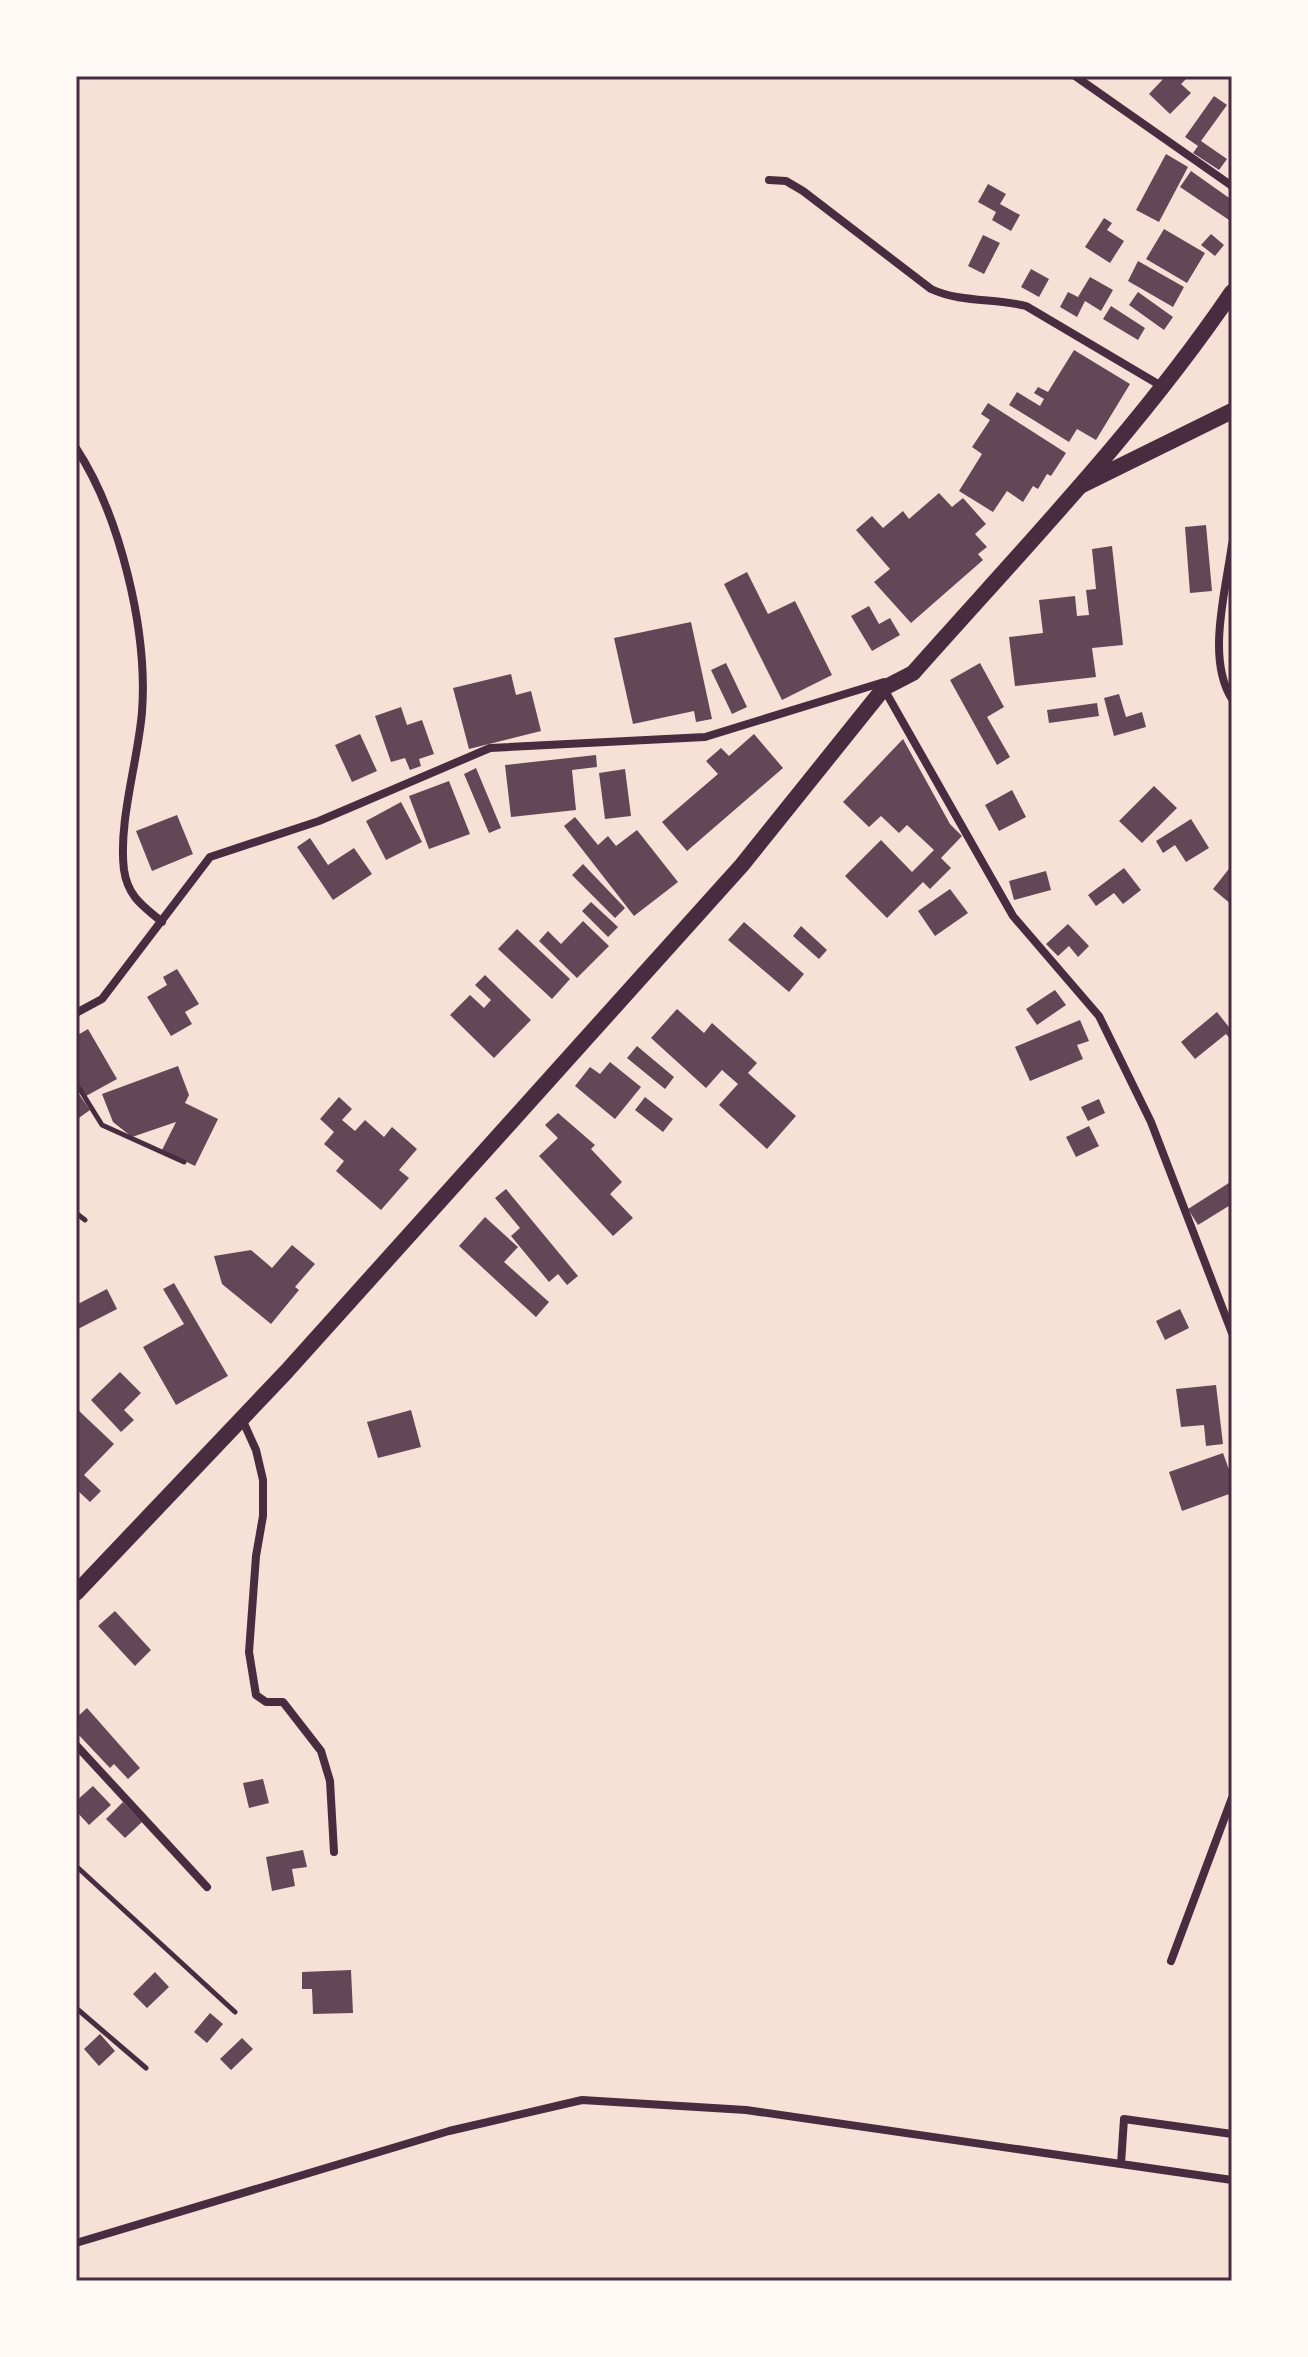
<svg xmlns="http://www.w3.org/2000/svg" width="1308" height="2357" font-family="Raleway,sans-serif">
<rect width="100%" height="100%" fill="#f7e1d7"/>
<path fill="#644757" d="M 1166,76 L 1189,76 L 1181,84 L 1191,93 L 1170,114 L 1149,94 Z
M 1214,96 L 1227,105 L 1201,141 L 1227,159 L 1219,170 L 1193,153 L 1198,146 L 1185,137 Z
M 1166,154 L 1188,167 L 1159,222 L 1136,210 Z
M 1191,171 L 1232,200 L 1232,222 L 1180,187 Z
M 988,184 L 1006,194 L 1000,204 L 1020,215 L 1011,231 L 992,220 L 996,212 L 978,202 Z
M 1104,218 L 1112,223 L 1107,230 L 1124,241 L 1110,263 L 1085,247 Z
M 1164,229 L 1205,253 L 1187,283 L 1146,259 Z
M 1211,234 L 1224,245 L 1215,256 L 1201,245 Z
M 983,235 L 1000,243 L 984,274 L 968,266 Z
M 1138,261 L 1184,287 L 1173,307 L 1128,281 Z
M 1031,269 L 1049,279 L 1039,297 L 1021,287 Z
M 1090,277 L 1113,290 L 1101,311 L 1085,301 L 1077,317 L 1060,307 L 1068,292 L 1078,297 Z
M 1138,292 L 1173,317 L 1164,330 L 1129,305 Z
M 1111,306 L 1145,328 L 1138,340 L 1103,319 Z
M 1074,350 L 1130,384 L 1096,440 L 1077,429 L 1069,442 L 1009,405 L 1017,392 L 1040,406 L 1044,399 L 1034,393 L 1038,387 L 1048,392 Z
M 988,403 L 1066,453 L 1051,476 L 1047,474 L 1038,489 L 1033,486 L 1023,502 L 1007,491 L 993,512 L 959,491 L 982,454 L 972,447 L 990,420 L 981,414 Z
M 939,493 L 952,507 L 963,498 L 986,524 L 975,534 L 987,547 L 978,554 L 983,560 L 911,623 L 874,582 L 890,569 L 856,530 L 872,516 L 883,528 L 903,511 L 909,519 Z
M 1206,525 L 1212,591 L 1190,593 L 1185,527 Z
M 1112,546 L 1123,645 L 1092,648 L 1096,677 L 1015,686 L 1009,637 L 1043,633 L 1039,600 L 1075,596 L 1077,616 L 1089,615 L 1086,590 L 1096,589 L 1092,549 Z
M 747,572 L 768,614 L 795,601 L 832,675 L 782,700 L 724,584 Z
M 869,606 L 879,624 L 890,618 L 900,635 L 872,651 L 851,616 Z
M 691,622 L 712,719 L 696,722 L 694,711 L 633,724 L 614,638 Z
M 726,663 L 747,707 L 732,714 L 711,670 Z
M 980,663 L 1004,707 L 987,717 L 1010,757 L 997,765 L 950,680 Z
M 511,674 L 516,695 L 531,691 L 541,731 L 469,749 L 453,688 Z
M 1119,694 L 1126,717 L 1142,712 L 1146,727 L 1114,736 L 1104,698 Z
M 1097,703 L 1099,716 L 1049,723 L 1047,710 Z
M 401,707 L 407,725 L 422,720 L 434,754 L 419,759 L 421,766 L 410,770 L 405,758 L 391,762 L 375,716 Z
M 360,734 L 377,771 L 352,782 L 335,745 Z
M 754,734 L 783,768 L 687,851 L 662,822 L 718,774 L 706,761 L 721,748 L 729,756 Z
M 903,739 L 950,824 L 962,836 L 941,858 L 951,868 L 930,889 L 923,882 L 887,918 L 845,876 L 881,840 L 912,872 L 934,850 L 907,825 L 899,833 L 881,816 L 869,827 L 843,802 Z
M 596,755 L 597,767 L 572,770 L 576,810 L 511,817 L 505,765 Z
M 476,768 L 501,828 L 489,833 L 464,774 Z
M 625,769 L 631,816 L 605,819 L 599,773 Z
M 449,781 L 470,834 L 429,849 L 409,796 Z
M 1154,786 L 1177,808 L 1142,843 L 1119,821 Z
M 1012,790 L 1026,817 L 999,831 L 985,805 Z
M 401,802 L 422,842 L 386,860 L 366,821 Z
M 177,815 L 193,854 L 152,871 L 136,831 Z
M 575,817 L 598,845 L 608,836 L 616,846 L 637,830 L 678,882 L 634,916 L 564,826 Z
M 1191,819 L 1209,848 L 1186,862 L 1175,845 L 1163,853 L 1156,841 Z
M 310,838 L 328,865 L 354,848 L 372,874 L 333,900 L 297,847 Z
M 583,864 L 625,908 L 615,918 L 572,875 Z
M 1232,865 L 1232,905 L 1213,889 Z
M 1124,868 L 1141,890 L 1123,904 L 1114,893 L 1096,906 L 1088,895 Z
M 1046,871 L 1051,890 L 1014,900 L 1009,881 Z
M 950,889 L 968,913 L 935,936 L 918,911 Z
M 591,902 L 618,927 L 608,937 L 582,911 Z
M 583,921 L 609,946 L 577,978 L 539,941 L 548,931 L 561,944 Z
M 744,922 L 804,974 L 789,992 L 728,940 Z
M 1068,924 L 1089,946 L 1078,957 L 1069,946 L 1058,956 L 1046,944 Z
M 801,926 L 827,950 L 819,959 L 793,936 Z
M 517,929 L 570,979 L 552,999 L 498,949 Z
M 177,969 L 199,1004 L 185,1012 L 192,1024 L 171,1036 L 147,997 L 167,985 L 163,977 Z
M 485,975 L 531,1020 L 494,1058 L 450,1015 L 470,995 L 484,1008 L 491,1000 L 475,985 Z
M 1055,990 L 1066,1005 L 1037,1025 L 1026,1009 Z
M 677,1009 L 704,1033 L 712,1023 L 757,1063 L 748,1073 L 796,1116 L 767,1149 L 719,1105 L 738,1084 L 722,1070 L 706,1088 L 651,1038 Z
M 1217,1012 L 1232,1031 L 1232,1041 L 1226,1034 L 1195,1059 L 1181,1042 Z
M 1080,1020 L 1089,1041 L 1077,1045 L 1083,1059 L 1030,1081 L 1015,1047 Z
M 88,1029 L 117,1079 L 86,1096 L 76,1078 L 76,1036 Z
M 637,1046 L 674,1077 L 665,1089 L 627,1058 Z
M 610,1062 L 641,1087 L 615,1119 L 575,1086 L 590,1067 L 600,1074 Z
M 178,1066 L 189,1095 L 185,1103 L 218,1119 L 195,1166 L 162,1150 L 176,1122 L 132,1137 L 113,1122 L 102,1094 Z
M 76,1090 L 90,1110 L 76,1120 Z
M 339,1097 L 352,1109 L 342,1120 L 355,1131 L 365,1120 L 384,1137 L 392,1127 L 417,1149 L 399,1170 L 409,1178 L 381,1210 L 336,1171 L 344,1161 L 324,1144 L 334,1132 L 320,1119 Z
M 645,1097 L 673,1119 L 663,1132 L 635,1110 Z
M 1099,1099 L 1105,1113 L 1088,1121 L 1081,1107 Z
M 558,1113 L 595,1145 L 591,1149 L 622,1182 L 610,1194 L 633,1218 L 613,1236 L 539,1156 L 558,1138 L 545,1125 Z
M 1089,1126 L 1099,1146 L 1076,1157 L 1066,1137 Z
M 1232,1181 L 1232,1204 L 1198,1225 L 1188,1209 Z
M 506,1189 L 578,1276 L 567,1285 L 558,1274 L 549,1282 L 511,1236 L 520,1228 L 495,1198 Z
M 485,1217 L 518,1247 L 504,1262 L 549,1302 L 536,1317 L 459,1246 Z
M 292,1245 L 315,1264 L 295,1287 L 299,1290 L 271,1324 L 222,1284 L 214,1256 L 251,1250 L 272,1268 Z
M 174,1283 L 228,1376 L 176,1405 L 143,1347 L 184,1324 L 163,1289 Z
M 107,1289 L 117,1309 L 76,1330 L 76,1305 Z
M 1180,1309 L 1189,1328 L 1165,1340 L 1156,1321 Z
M 120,1372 L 141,1393 L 124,1410 L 134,1420 L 121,1432 L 91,1400 Z
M 1216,1385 L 1223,1444 L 1206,1446 L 1204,1425 L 1181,1427 L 1176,1389 Z
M 76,1408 L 114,1444 L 84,1475 L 101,1491 L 90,1502 L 76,1489 Z
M 411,1410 L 421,1447 L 378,1458 L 367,1422 Z
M 1223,1453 L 1232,1478 L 1232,1493 L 1182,1511 L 1169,1472 Z
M 115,1611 L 151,1650 L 135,1666 L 98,1626 Z
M 87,1708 L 140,1768 L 128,1779 L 114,1764 L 110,1768 L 76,1732 L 76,1718 Z
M 263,1779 L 269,1803 L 249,1808 L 243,1783 Z
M 93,1786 L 111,1805 L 89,1825 L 76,1811 L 76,1801 Z
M 123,1802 L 142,1822 L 125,1838 L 106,1819 Z
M 303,1850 L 307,1867 L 292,1869 L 295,1886 L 272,1891 L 266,1857 Z
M 351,1970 L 353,2013 L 313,2014 L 312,1989 L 302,1989 L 302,1972 Z
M 155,1972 L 169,1987 L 147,2008 L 133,1994 Z
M 210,2013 L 223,2024 L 207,2043 L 194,2032 Z
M 100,2034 L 115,2051 L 99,2066 L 84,2049 Z
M 242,2038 L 253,2049 L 231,2070 L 220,2059 Z"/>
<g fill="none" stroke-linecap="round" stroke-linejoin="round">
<path stroke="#4a2c40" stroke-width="5" d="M 76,1083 L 102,1125 L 184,1162
M 76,1213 L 85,1220
M 76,1866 L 235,2012
M 76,2008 L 146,2068"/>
<path stroke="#4a2c40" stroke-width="8" d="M 1075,76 L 1232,186
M 769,180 L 786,181 L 803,191 L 931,289 C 961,303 995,298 1026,306 L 1163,387
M 76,448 C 120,515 148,631 142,712 C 138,761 118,822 124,870 C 128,897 143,906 162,922
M 1232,544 C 1226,590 1206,659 1232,699
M 884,689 L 1013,916 L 1099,1016 L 1151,1122 L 1232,1333
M 76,1013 L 102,999 L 210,857 L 319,821 L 490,748 L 705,737 L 884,682
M 242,1419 L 256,1450 L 263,1480 L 263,1516 L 256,1556 L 249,1652 L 256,1695 L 266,1702 L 283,1702 L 321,1751 L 330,1781 L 334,1852
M 76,1745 L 207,1887
M 1171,1961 L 1232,1798
M 1121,2164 L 1124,2119 L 1232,2134
M 76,2243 L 449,2131 L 582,2100 L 746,2110 L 1232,2180"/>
<path stroke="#4a2c40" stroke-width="16" d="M 1080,486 L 1232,411"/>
<path stroke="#4a2c40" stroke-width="16" d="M 76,1593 L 286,1372 L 742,865 L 884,688 L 913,673 C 1023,549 1139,429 1232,292"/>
</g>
<rect width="1308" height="2357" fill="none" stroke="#fffaf5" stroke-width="156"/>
<rect x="78" y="78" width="1152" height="2201" fill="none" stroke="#4a2c40" stroke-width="3"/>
</svg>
